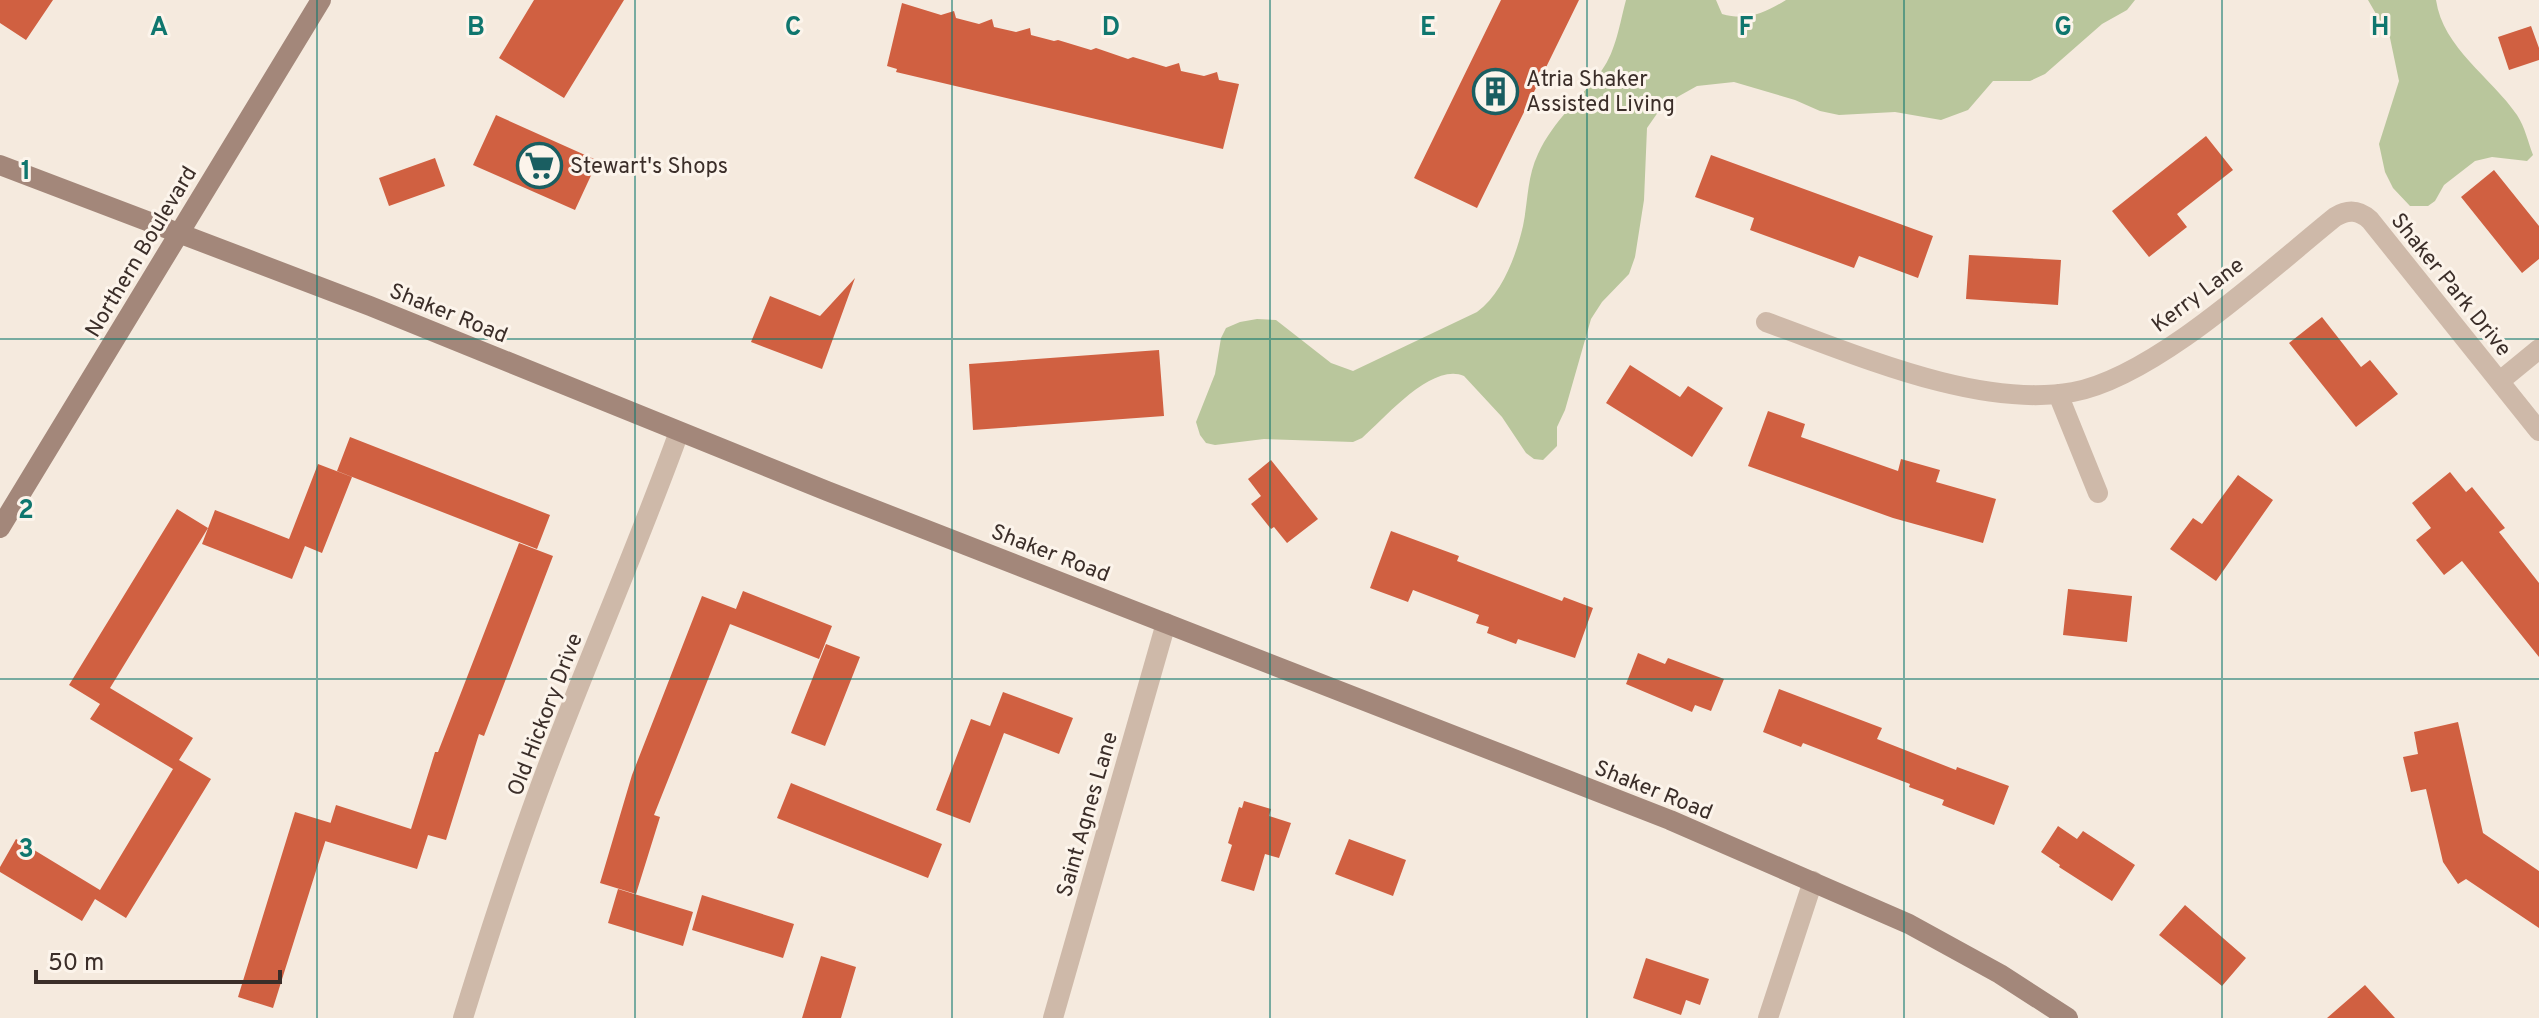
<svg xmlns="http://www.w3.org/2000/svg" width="2539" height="1018" font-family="Overpass,sans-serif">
<rect width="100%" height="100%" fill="#f5eade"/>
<path fill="#b9c69c" d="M 1626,0 L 1716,0 L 1722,14 C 1747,21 1765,13 1786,0 L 2135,0 L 2127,10 L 2102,24 L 2045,74 L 2030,81 L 1993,81 L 1968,110 L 1941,120 L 1895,112 L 1839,115 L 1820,111 L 1795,100 L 1734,82 L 1697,86 L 1663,105 L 1647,128 L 1644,200 L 1635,257 L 1629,274 L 1602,302 L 1591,319 L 1565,410 L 1557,427 L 1557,446 L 1543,460 L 1534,459 L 1526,453 L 1502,417 L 1464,376 C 1432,362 1385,418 1362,438 L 1353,442 L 1264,439 L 1215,445 L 1206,443 L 1200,435 L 1196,422 L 1215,374 L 1221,338 L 1226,328 L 1240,322 L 1257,319 L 1276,320 L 1331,363 L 1353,371 L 1477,312 C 1502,294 1516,256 1523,226 C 1528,202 1527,177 1538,154 C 1553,121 1581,98 1602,70 C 1616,51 1620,22 1626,0 Z
M 2368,0 L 2436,0 C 2443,48 2491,77 2517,115 C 2525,127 2528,142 2533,155 L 2527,161 L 2492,157 L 2475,161 L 2444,185 L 2435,201 L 2428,206 L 2410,206 L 2393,188 L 2385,172 L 2379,144 L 2399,81 L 2390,38 Z"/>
<path fill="#d06041" d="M 0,0 L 53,0 L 26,40 L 0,23 Z
M 534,0 L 624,0 L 564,98 L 499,58 Z
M 1501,0 L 1579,0 L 1477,208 L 1414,178 Z
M 902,3 L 941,15 L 954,11 L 956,18 L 979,24 L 992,19 L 994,27 L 1016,32 L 1030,28 L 1031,35 L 1054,41 L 1058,40 L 1091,50 L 1096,48 L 1128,59 L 1133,57 L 1166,67 L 1179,63 L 1181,71 L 1204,76 L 1217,72 L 1219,80 L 1239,84 L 1223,149 L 896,72 L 897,69 L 887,66 Z
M 2531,26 L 2539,48 L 2539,60 L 2509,70 L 2498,37 Z
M 496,115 L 594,159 L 594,169 L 575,210 L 473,165 Z
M 2206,136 L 2233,170 L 2177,214 L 2187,227 L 2149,257 L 2112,211 Z
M 1711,155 L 1933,236 L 1918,278 L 1859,256 L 1854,268 L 1750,230 L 1754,218 L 1695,197 Z
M 435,158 L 445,186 L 389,206 L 379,178 Z
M 2494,170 L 2539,226 L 2539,259 L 2522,273 L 2461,197 Z
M 1969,255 L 2061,260 L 2058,305 L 1966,299 Z
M 855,278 L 822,369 L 751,342 L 770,296 L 820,316 Z
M 2322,317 L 2361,367 L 2370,360 L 2398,394 L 2356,427 L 2289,343 Z
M 1159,350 L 1164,416 L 973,430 L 969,364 Z
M 1630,365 L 1680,397 L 1688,386 L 1723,408 L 1692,457 L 1606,403 Z
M 1768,411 L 1805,424 L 1801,437 L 1898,471 L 1901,459 L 1940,470 L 1936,482 L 1996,499 L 1983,543 L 1893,518 L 1748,466 Z
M 350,437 L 550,515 L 537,549 L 337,471 Z
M 1271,460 L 1318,519 L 1287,543 L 1274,527 L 1271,529 L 1251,504 L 1261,496 L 1248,479 Z
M 318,464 L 352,477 L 322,553 L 305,546 L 292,579 L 202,544 L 215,510 L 289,539 Z
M 2450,472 L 2466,492 L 2472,487 L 2505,528 L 2499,532 L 2539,583 L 2539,657 L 2462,561 L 2444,575 L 2416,540 L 2431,528 L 2412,503 Z
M 2238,475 L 2273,500 L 2216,581 L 2170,549 L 2193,518 L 2202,524 Z
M 177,509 L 208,528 L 110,688 L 193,738 L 179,760 L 211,779 L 126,918 L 95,899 L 82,921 L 0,872 L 0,867 L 16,839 L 100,890 L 173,769 L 90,719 L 100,704 L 69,685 Z
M 1391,531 L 1459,556 L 1457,561 L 1562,601 L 1564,597 L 1593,608 L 1575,658 L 1518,639 L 1516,644 L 1487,633 L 1489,627 L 1476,623 L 1479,615 L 1413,590 L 1408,602 L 1370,588 Z
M 519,543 L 553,556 L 484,736 L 479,734 L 446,840 L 428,835 L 417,869 L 325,841 L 336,805 L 411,829 L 435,752 L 438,752 Z
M 2068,589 L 2132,596 L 2127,642 L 2063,635 Z
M 743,591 L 832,626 L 819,659 L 730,624 Z
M 702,596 L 736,609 L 654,815 L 660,817 L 636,894 L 600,883 L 632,775 Z
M 826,644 L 860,657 L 825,746 L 791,733 Z
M 1638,653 L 1665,664 L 1668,658 L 1724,679 L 1711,711 L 1695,705 L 1692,712 L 1626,684 Z
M 1779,689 L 1882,728 L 1877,739 L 1956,770 L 1957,767 L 2009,786 L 1994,825 L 1942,805 L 1944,800 L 1909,787 L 1910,784 L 1803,743 L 1801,747 L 1763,732 Z
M 1003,692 L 1073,718 L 1059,754 L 1004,733 L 970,823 L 936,810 L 971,719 L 990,726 Z
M 2458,722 L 2483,833 L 2539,871 L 2539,928 L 2466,879 L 2458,884 L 2443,862 L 2426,789 L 2411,792 L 2403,757 L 2418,754 L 2414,732 Z
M 791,783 L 942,844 L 928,878 L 777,818 Z
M 1244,801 L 1271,809 L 1269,816 L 1291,823 L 1279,858 L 1265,854 L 1254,891 L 1221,881 L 1232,845 L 1228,843 L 1239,807 L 1242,808 Z
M 295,812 L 331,823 L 273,1008 L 238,997 Z
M 2058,826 L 2077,839 L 2083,831 L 2135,865 L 2112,901 L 2059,867 L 2060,865 L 2041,852 Z
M 1349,839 L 1406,860 L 1393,896 L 1335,874 Z
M 618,889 L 693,912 L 683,946 L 608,923 Z
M 702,895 L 794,924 L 783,958 L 692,930 Z
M 2185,905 L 2246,958 L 2222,986 L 2159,935 Z
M 821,956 L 856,967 L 841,1018 L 802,1018 Z
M 1646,958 L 1709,979 L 1700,1005 L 1686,1000 L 1681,1015 L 1633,998 Z
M 2365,985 L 2395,1018 L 2327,1018 Z"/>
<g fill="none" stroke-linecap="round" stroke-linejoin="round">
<path stroke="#ceb9a9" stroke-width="20" d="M 1766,322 C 1855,354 1978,409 2073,392 C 2155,377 2269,270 2335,217 C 2348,209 2359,210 2370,220 L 2539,431
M 2500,381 L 2539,349
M 2058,394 L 2098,493
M 463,1018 C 488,937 514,856 544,776 C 587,661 637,548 679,432
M 1053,1018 L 1166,623
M 1768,1018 L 1813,881"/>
<path stroke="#a3877a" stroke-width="20" d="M 0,165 L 370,306 L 827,491 L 1670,820 L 1909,924 L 2000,974 L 2068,1018
M 0,528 L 321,0"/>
</g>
<path fill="none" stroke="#0f766e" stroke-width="2" stroke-opacity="0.55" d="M 317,0 L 317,1018M 635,0 L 635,1018M 952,0 L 952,1018M 1270,0 L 1270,1018M 1587,0 L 1587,1018M 1904,0 L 1904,1018M 2222,0 L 2222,1018M 0,339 L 2539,339M 0,679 L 2539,679"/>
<defs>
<symbol id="building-ring" viewBox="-11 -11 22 22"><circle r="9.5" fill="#fcf4eb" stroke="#1a5e61" stroke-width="1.5"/><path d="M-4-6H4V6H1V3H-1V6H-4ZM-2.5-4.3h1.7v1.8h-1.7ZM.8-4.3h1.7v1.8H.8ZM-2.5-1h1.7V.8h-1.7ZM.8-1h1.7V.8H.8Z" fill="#1a5e61"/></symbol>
<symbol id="supermarket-ring" viewBox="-11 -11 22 22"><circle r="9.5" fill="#fcf4eb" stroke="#1a5e61" stroke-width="1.5"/><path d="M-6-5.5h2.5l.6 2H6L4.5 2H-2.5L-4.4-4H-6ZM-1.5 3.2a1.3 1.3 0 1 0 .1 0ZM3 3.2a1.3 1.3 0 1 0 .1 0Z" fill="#1a5e61"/></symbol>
</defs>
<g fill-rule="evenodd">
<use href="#building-ring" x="1470" y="66" width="51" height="51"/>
<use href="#supermarket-ring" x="514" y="140" width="51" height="51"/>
</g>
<g text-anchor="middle" stroke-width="6" stroke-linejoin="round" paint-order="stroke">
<g font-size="22" fill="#3b2e29" stroke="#fcf4eb" text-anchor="start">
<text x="1526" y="86">Atria Shaker<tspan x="1526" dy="25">Assisted Living</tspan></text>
<text x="570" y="173">Stewart's Shops</text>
</g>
<g font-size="22" fill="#3b2e29" stroke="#fcf4eb">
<text transform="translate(140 251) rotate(-59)" y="8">Northern Boulevard</text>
<text transform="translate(2452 284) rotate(51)" y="8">Shaker Park Drive</text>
<text transform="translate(2197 294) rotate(-37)" y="8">Kerry Lane</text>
<text transform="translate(449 312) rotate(22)" y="8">Shaker Road</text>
<text transform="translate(1051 552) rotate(21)" y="8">Shaker Road</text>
<text transform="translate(544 714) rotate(-69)" y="8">Old Hickory Drive</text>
<text transform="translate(1654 789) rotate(22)" y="8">Shaker Road</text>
<text transform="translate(1086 814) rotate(-74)" y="8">Saint Agnes Lane</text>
</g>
</g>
<g font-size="26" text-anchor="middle" font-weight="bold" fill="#0f766e" stroke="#fcf4eb" stroke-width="6" stroke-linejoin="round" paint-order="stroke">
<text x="159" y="35">A</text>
<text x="476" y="35">B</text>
<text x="793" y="35">C</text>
<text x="1111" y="35">D</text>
<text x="1428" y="35">E</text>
<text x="1746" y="35">F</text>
<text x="2063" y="35">G</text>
<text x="2380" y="35">H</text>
<text x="26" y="179">1</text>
<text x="26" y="518">2</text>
<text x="26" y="857">3</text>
</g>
<path d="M36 970v12h244v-12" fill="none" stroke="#3b2e29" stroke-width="4"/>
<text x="48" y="970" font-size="24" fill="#3b2e29" stroke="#fcf4eb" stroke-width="6" paint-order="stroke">50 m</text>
</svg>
